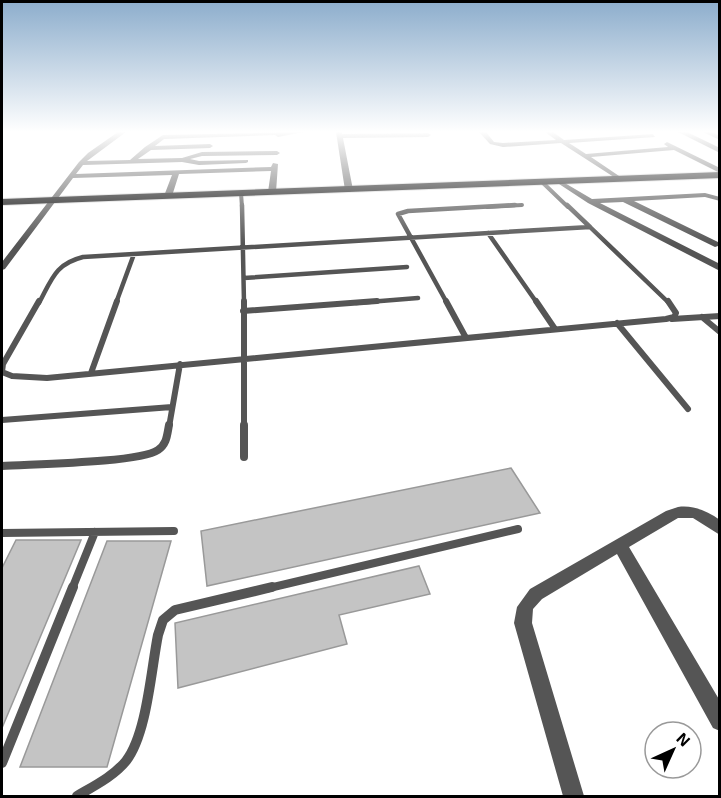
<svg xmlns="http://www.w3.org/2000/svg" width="721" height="798" font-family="'Exo 2',sans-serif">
<rect width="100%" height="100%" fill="#fff"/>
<path fill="#c4c4c4" stroke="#999" stroke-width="1.5" d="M 511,468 L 540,513 L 207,586 L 201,531 Z
M 16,540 L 81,540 L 2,728 L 2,568 Z
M 107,541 L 171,541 L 107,767 L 20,767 Z
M 419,566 L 430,594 L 339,615 L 347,644 L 178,688 L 175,623 Z"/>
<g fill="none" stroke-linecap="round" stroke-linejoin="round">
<defs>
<path id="highway" d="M 720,172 L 720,178 L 2,205 L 2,199 Z"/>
</defs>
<use href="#highway" stroke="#dbdbdb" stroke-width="2"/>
<path stroke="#555" stroke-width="4" d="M 542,182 L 568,207
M 241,193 L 242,207
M 487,207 L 522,205"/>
<path stroke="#555" stroke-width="4.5" d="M 242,205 L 244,303
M 567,205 L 590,227
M 590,227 L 669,303
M 488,233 L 537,303
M 244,278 L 407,267
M 39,303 C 52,279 55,264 83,257 L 590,227
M 116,303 L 134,254
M 356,303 L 418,298
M 447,303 L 398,214 L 408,211 L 515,205"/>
<path stroke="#555" stroke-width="6" d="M 39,301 L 3,364 L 2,372 L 12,376 L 47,378 L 666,319 L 674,317 L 676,313 L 668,301
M 446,301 L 465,336
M 536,301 L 555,329
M 243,311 L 377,301
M 702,317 L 720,332
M 672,319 L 720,316
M 617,323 L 688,409
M 91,373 L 117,301
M 2,420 L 172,407
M 169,427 L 180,364
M 244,427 L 244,301"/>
<path stroke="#555" stroke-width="8" d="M 244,425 L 244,457
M 2,466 C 31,464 139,463 158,450 C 167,444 167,435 169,425
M 2,533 L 174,531
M 72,589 L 95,532
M 265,589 L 518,529"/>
<path stroke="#555" stroke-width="10" d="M 2,763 L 73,587
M 77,796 C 94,786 114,776 126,761 C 147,734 151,670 158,635 L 163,620 L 175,610 L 272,587"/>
<path fill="#555" fill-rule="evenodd" d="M 118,132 L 126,132 L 87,161 L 130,160 L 145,147 L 163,135 L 303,132 L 278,137 L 275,135 L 164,139 L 155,146 L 210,144 L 213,146 L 210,148 L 151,150 L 138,159 L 182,158 L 202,152 L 277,151 L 280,153 L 277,155 L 202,156 L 190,159 L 199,161 L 248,160 L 248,162 L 246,163 L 199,165 L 182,162 L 83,165 L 76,174 L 271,167 L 273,163 L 278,164 L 276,192 L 272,194 L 268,192 L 271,171 L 179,174 L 172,196 L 168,198 L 164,196 L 172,175 L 73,178 L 5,269 L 2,270 L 2,262 L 79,162 L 88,153 Z
M 336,132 L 342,132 L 342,134 L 428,133 L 431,135 L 428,137 L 343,138 L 353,190 L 349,192 L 345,190 Z
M 479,132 L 486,132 L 494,142 L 503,143 L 556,140 L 545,132 L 553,132 L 564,140 L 653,134 L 655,137 L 569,143 L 586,154 L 668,147 L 664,144 L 667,142 L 720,168 L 720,173 L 674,150 L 591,157 L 622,178 L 623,179 L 620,181 L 561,143 L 503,147 L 490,144 Z
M 678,132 L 687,132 L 720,148 L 720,153 Z
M 703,132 L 712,132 L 720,136 L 720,140 Z
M 558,179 L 592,199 L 705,193 L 720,197 L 720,201 L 705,197 L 634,201 L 718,242 L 718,246 L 715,247 L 623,202 L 600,203 L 720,264 L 720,271 L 588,203 L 556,182 L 555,181 Z
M 678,507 C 694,505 707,511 720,520 L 720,535 L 693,518 L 678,518 L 629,547 L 720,701 L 720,731 L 713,728 L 617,554 L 542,599 L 533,609 L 532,623 L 584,796 L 563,796 L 514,623 L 517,607 L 530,589 L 666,511 Z"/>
<use href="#highway" fill="#000" fill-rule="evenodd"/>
</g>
<linearGradient id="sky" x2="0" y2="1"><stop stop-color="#8cadcc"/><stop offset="0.54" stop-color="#fff"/><stop offset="1" stop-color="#fff" stop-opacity="0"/></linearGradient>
<rect width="721" height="244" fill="url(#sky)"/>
<rect width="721" height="798" fill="none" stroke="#000000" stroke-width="6"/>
<g transform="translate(673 750) rotate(45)"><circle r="28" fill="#ffffff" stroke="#999999" stroke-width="1.5"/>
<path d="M0-4.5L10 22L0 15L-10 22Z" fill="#000000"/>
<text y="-9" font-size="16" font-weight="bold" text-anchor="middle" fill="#000000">N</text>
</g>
</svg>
